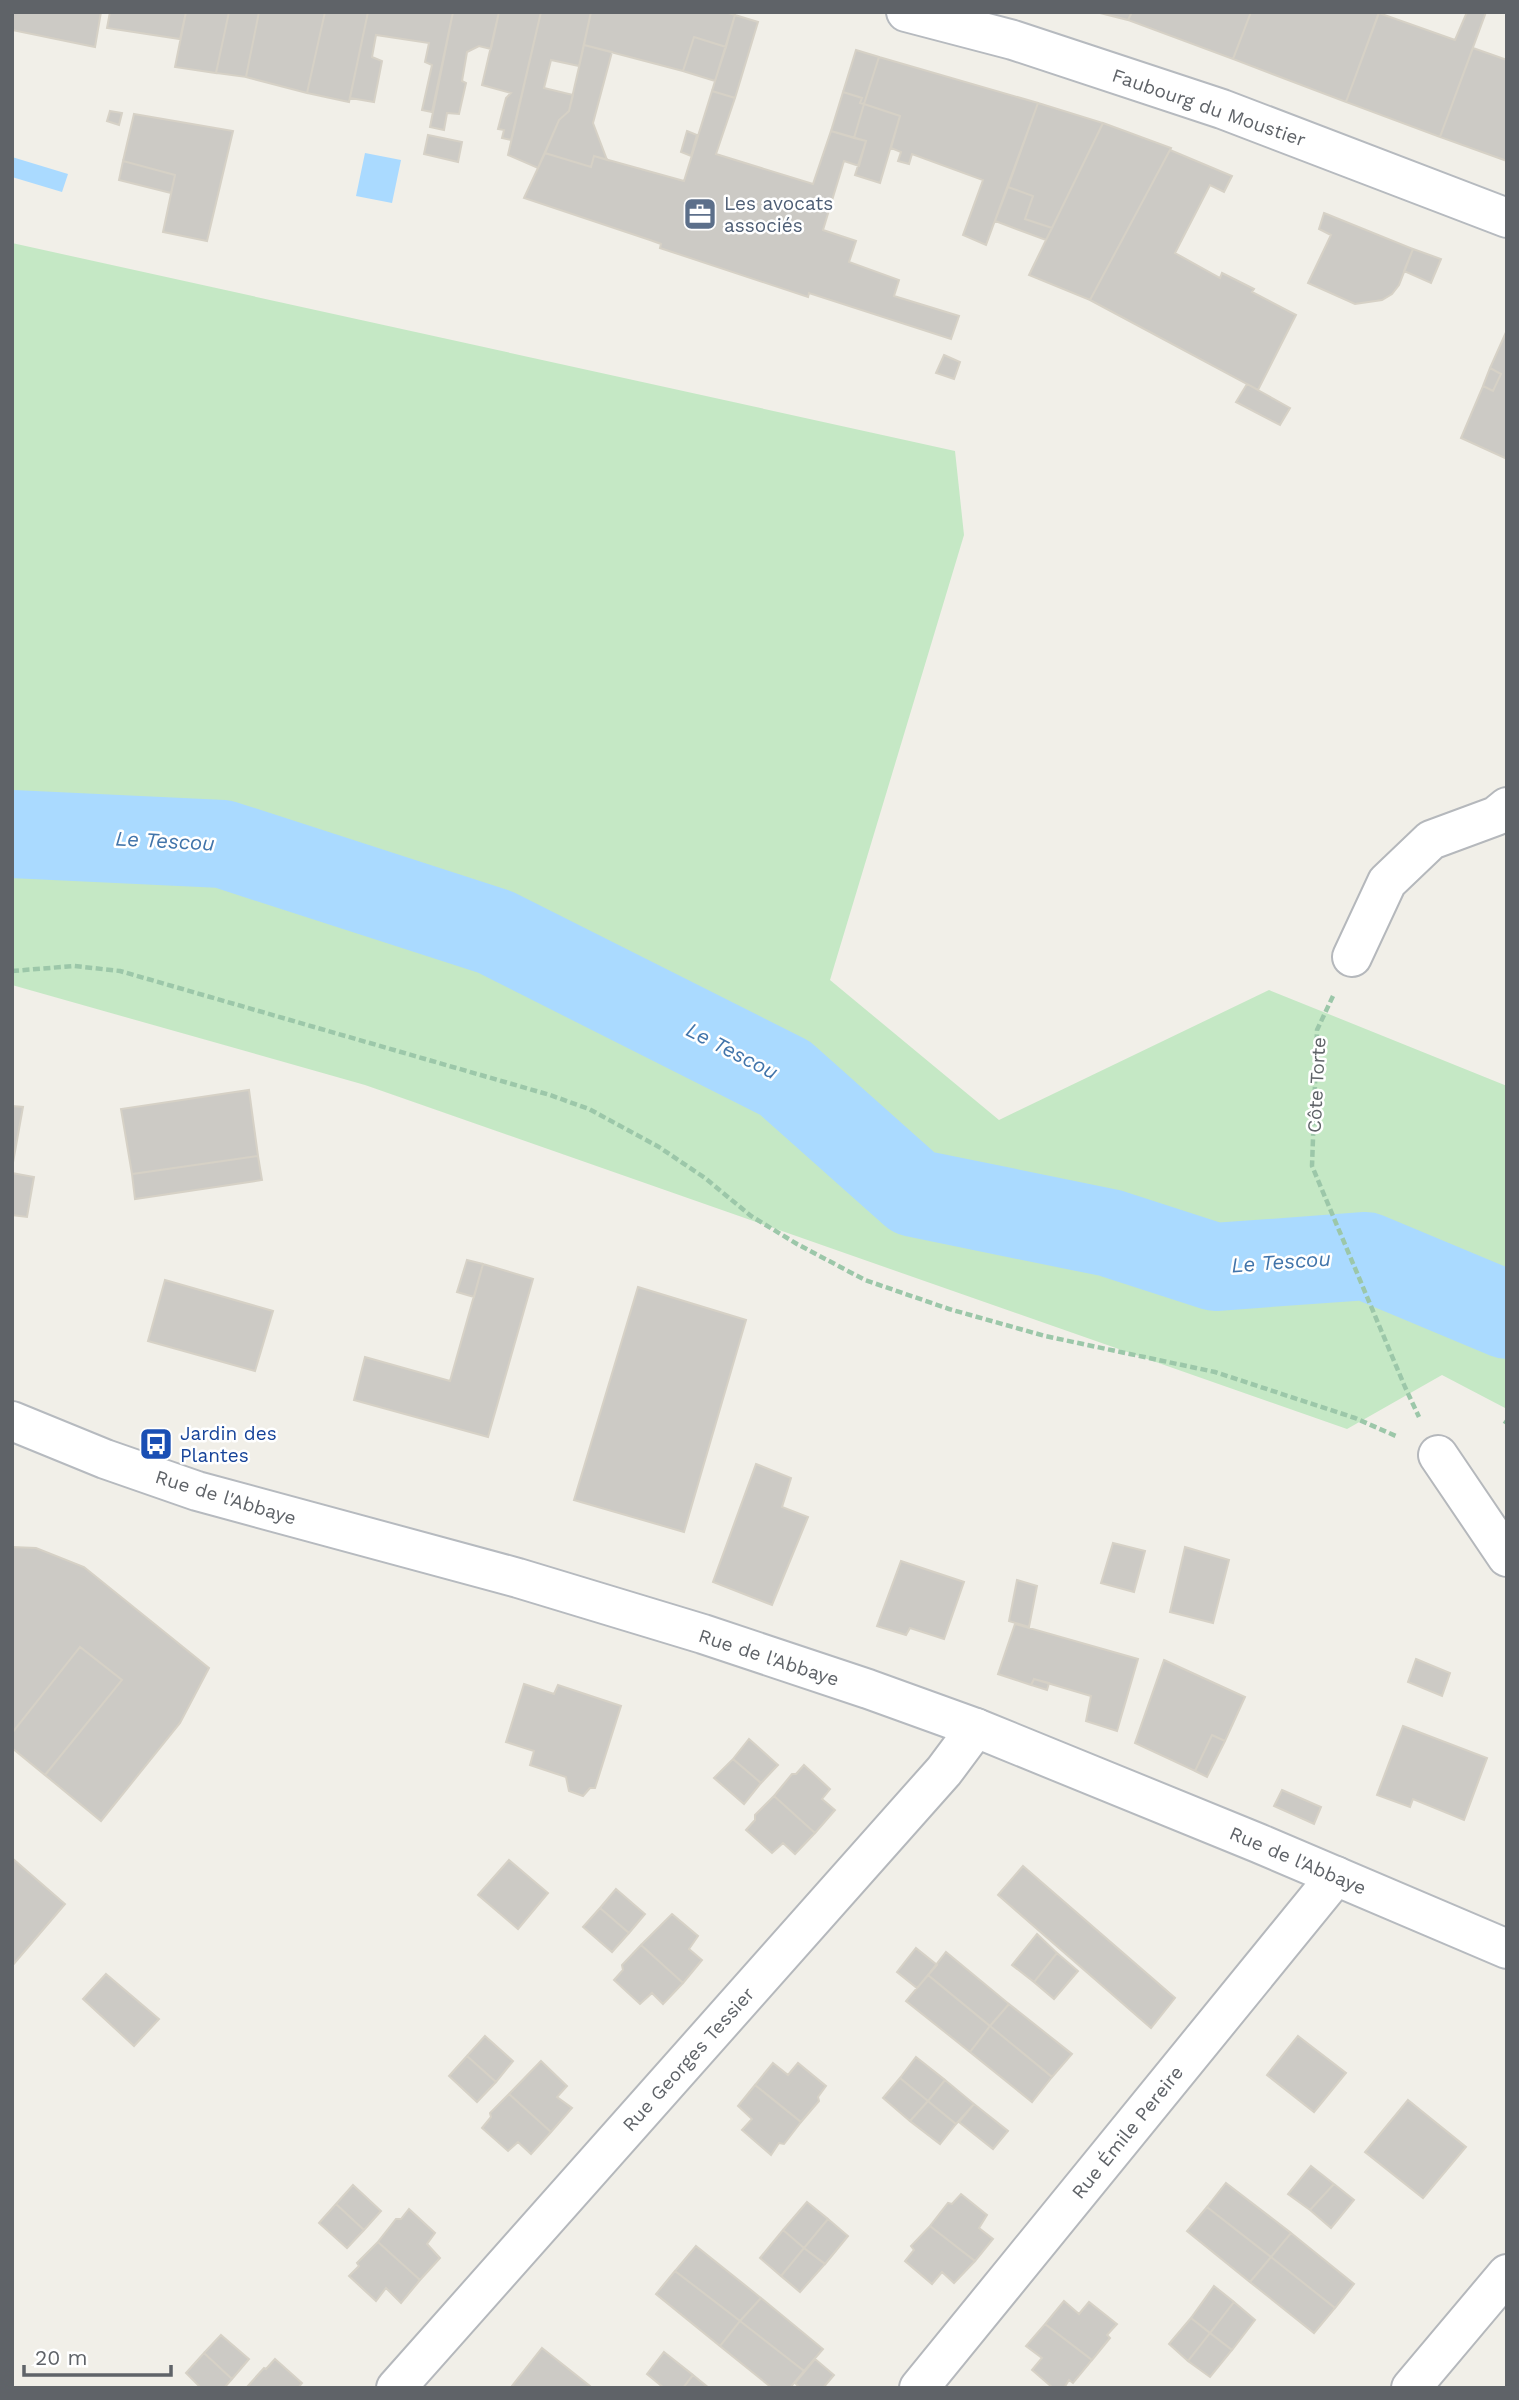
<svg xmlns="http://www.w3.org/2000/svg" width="1519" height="2400" font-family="'Work Sans',sans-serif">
<rect width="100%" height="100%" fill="#f1efe8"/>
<path fill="#c5e8c5" d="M 12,243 L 955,451 L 964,535 L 830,980 L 999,1120 L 1269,990 L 1507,1086 L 1507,1409 L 1442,1375 L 1347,1429 L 365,1085 L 12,985 Z"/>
<path fill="#aadaff" d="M 365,153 L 401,160 L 392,203 L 356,196 Z
M 12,157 L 68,174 L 62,192 L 12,177 Z"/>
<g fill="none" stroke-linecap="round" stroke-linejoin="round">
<path stroke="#aadaff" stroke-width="88" d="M 12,834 L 223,844 L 495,932 L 785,1078 L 914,1193 L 1110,1233 L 1215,1267 L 1366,1256 L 1507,1315"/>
</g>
<path fill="#cccac5" stroke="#d6d1c6" stroke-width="2" d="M 12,12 L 101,12 L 95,47 L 12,30 Z
M 110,12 L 186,12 L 180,39 L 107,28 Z
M 186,12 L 229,12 L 216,73 L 175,67 Z
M 229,12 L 259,12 L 246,77 L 216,73 Z
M 259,12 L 325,12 L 307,93 L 246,77 Z
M 325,12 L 368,12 L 349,102 L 307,93 Z
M 368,12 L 453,12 L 432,112 L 422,110 L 432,65 L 425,62 L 429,43 L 376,35 L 372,57 L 382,61 L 374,102 L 350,98 Z
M 453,12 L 499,12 L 491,49 L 479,46 L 467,52 L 462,81 L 466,83 L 459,114 L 447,113 L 444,130 L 430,127 Z
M 499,12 L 541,12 L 511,140 L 502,138 L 504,130 L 498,129 L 506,98 L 511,93 L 482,85 Z
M 541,12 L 591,12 L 579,66 L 551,60 L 544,88 L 573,95 L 569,111 L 559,120 L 538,168 L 508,155 Z
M 591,12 L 725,12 L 735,15 L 726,47 L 694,37 L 683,71 L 584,45 Z
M 1096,12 L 1132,12 L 1128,20 Z
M 1132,12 L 1251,12 L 1233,59 L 1128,20 Z
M 1251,12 L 1379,12 L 1346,102 L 1233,59 Z
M 1467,12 L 1486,12 L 1440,137 L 1346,102 L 1379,13 L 1455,40 Z
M 735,15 L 758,22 L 735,98 L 712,91 Z
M 694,37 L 726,47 L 715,81 L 683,71 Z
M 584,45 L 612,52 L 593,123 L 607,160 L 594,156 L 591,167 L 545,153 L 559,120 L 569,111 Z
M 1473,48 L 1507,60 L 1507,161 L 1440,137 Z
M 856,50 L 879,57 L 864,104 L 860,103 L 862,98 L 843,92 Z
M 879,57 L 1038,103 L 986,245 L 963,235 L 983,180 L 912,154 L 909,164 L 898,161 L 901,152 L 891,148 L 900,116 L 864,104 Z
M 712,91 L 735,98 L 716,154 L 813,184 L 831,131 L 866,141 L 859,166 L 844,161 L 823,230 L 856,241 L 849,262 L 899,280 L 894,296 L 959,316 L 951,339 L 809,293 L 808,297 L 660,248 L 661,244 L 650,240 L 524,198 L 545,153 L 591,167 L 594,156 L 684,181 Z
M 843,92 L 862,98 L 860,103 L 864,104 L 854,138 L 831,131 Z
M 1038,103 L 1103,123 L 1052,228 L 1025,219 L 1033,196 L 1008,187 Z
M 864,104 L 900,116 L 880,183 L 855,175 L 866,141 L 854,138 Z
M 110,111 L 122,113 L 119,125 L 107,121 Z
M 134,114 L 233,131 L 207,241 L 163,232 L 175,175 L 123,161 Z
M 1103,123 L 1171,148 L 1090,300 L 1029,275 Z
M 687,131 L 697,135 L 691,156 L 681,152 Z
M 428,135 L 462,142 L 458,162 L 424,154 Z
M 1170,150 L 1232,176 L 1224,192 L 1210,185 L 1175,253 L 1220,278 L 1222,273 L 1254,289 L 1252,292 L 1296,315 L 1258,390 L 1090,300 Z
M 123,161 L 175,175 L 171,193 L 119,180 Z
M 1008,187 L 1033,196 L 1025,219 L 1052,228 L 1046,240 L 995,221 Z
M 1324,213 L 1413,249 L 1399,285 L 1392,294 L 1382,300 L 1355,304 L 1308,283 L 1331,235 L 1319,229 Z
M 1413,249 L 1441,259 L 1431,283 L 1404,271 Z
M 1507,330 L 1507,459 L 1461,438 L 1483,386 L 1493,391 L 1501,374 L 1490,368 Z
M 944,355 L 960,362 L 954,379 L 936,373 Z
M 1490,368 L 1501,374 L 1493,391 L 1483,386 Z
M 1247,384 L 1290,408 L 1280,425 L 1236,402 Z
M 249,1090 L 258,1156 L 132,1174 L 121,1109 Z
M 12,1106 L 23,1107 L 12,1168 Z
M 258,1156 L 262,1180 L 135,1199 L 132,1174 Z
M 12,1173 L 34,1177 L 27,1217 L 12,1215 Z
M 467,1260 L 483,1264 L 474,1297 L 457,1292 Z
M 483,1264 L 533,1279 L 488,1437 L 354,1400 L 365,1357 L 450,1381 Z
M 165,1280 L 273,1311 L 255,1371 L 148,1341 Z
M 638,1287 L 746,1320 L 684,1532 L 574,1500 Z
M 756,1464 L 791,1478 L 782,1507 L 808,1517 L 772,1605 L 713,1582 Z
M 1113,1543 L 1145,1551 L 1134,1592 L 1101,1583 Z
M 12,1547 L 36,1548 L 84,1567 L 209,1668 L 180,1723 L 101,1821 L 45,1775 L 122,1680 L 80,1647 L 12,1733 Z
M 1185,1547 L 1229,1560 L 1213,1623 L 1170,1612 Z
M 901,1561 L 964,1582 L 944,1639 L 910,1628 L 906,1635 L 877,1626 Z
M 1017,1580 L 1037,1586 L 1029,1627 L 1009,1621 Z
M 1015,1624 L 1138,1659 L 1117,1731 L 1086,1721 L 1091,1696 L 1034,1679 L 1031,1685 L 998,1674 Z
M 80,1647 L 122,1680 L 45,1775 L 12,1748 L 12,1733 Z
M 1416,1659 L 1450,1673 L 1442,1696 L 1408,1682 Z
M 1164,1660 L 1245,1697 L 1225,1741 L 1212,1735 L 1195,1771 L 1135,1743 Z
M 1034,1679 L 1049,1683 L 1047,1690 L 1031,1685 Z
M 524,1684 L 554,1694 L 558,1685 L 621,1706 L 595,1788 L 590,1788 L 583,1796 L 569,1791 L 566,1777 L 530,1765 L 534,1751 L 506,1742 Z
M 1403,1726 L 1487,1758 L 1464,1820 L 1413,1799 L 1410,1807 L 1377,1795 Z
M 1212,1735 L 1225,1741 L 1207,1777 L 1195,1771 Z
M 749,1739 L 778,1765 L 761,1783 L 733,1759 Z
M 733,1759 L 761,1783 L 744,1804 L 714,1778 Z
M 804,1765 L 830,1789 L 822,1799 L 835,1810 L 815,1833 L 774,1796 L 792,1774 L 796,1774 Z
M 1282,1790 L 1321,1807 L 1314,1824 L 1274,1806 Z
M 774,1796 L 815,1833 L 795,1854 L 783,1843 L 772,1853 L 746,1830 L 755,1820 L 755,1815 Z
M 12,1858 L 65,1904 L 12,1966 Z
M 509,1860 L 548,1893 L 518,1929 L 478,1895 Z
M 1023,1866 L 1175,1998 L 1151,2028 L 998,1895 Z
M 616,1889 L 645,1914 L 629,1933 L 600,1908 Z
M 600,1908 L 629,1933 L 612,1952 L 583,1927 Z
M 672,1914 L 698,1936 L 689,1949 L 702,1960 L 683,1983 L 641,1945 Z
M 1037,1934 L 1057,1953 L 1034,1982 L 1012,1965 Z
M 641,1945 L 683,1983 L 663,2004 L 652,1993 L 640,2004 L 614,1980 L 623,1970 L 622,1965 Z
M 916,1948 L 937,1965 L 917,1988 L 897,1972 Z
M 946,1952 L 1009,2004 L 990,2026 L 928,1975 Z
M 1057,1953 L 1078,1971 L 1054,1999 L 1034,1982 Z
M 106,1974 L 159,2019 L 134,2046 L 83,1999 Z
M 928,1975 L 990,2026 L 970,2052 L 906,2001 Z
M 1009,2004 L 1072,2054 L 1052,2077 L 990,2026 Z
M 990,2026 L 1052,2077 L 1032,2102 L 970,2052 Z
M 485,2036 L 513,2061 L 496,2082 L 467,2056 Z
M 1298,2036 L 1346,2073 L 1314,2112 L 1267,2075 Z
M 467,2056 L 496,2082 L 477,2102 L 449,2076 Z
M 916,2057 L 945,2080 L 928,2101 L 900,2078 Z
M 541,2061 L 567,2086 L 557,2097 L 572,2108 L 551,2132 L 509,2094 Z
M 773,2063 L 788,2075 L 798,2063 L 826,2086 L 818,2097 L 819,2101 L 801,2122 L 755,2085 Z
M 900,2078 L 928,2101 L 910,2121 L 883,2098 Z
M 945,2080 L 974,2104 L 956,2124 L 928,2101 Z
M 755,2085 L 801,2122 L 784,2144 L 779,2143 L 771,2155 L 742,2130 L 752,2119 L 738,2106 Z
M 509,2094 L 551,2132 L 531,2154 L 518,2142 L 508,2151 L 482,2128 L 491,2117 L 490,2113 Z
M 1408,2100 L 1466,2147 L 1423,2198 L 1365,2152 Z
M 928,2101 L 956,2124 L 940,2144 L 910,2121 Z
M 974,2104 L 1008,2131 L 993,2149 L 959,2122 Z
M 1311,2166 L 1334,2184 L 1310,2210 L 1288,2194 Z
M 1226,2183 L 1291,2233 L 1271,2257 L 1207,2207 Z
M 1334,2184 L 1354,2200 L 1331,2228 L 1310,2210 Z
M 353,2185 L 381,2211 L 364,2230 L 336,2204 Z
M 961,2194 L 987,2215 L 979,2228 L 993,2239 L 975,2261 L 930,2226 L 948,2203 L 952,2204 Z
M 807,2202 L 828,2219 L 804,2248 L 783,2230 Z
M 336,2204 L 364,2230 L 347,2248 L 319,2223 Z
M 1207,2207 L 1271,2257 L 1250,2282 L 1187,2231 Z
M 409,2209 L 435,2233 L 427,2244 L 440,2258 L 420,2280 L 378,2242 L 396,2219 L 401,2219 Z
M 828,2219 L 848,2236 L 825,2264 L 804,2248 Z
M 930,2226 L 975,2261 L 954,2283 L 942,2272 L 932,2284 L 905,2261 L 914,2250 L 911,2246 Z
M 783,2230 L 804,2248 L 781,2276 L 760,2258 Z
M 1291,2233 L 1354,2284 L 1335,2308 L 1271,2257 Z
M 378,2242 L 420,2280 L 401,2303 L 386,2288 L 376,2301 L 349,2276 L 359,2266 L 357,2263 Z
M 696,2246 L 761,2298 L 740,2321 L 675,2271 Z
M 804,2248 L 825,2264 L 800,2292 L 781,2276 Z
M 1271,2257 L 1335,2308 L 1314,2333 L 1250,2282 Z
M 675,2271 L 740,2321 L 720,2346 L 656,2294 Z
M 1214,2286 L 1234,2302 L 1210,2333 L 1191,2318 Z
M 761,2298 L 823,2349 L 804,2371 L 740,2321 Z
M 1064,2301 L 1079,2314 L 1089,2302 L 1117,2324 L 1107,2335 L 1110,2338 L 1092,2360 L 1045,2324 Z
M 1234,2302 L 1255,2320 L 1232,2350 L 1210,2333 Z
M 1191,2318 L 1210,2333 L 1188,2361 L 1169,2344 Z
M 740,2321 L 804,2371 L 790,2388 L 772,2388 L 720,2346 Z
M 1045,2324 L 1092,2360 L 1073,2383 L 1069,2380 L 1064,2388 L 1053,2388 L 1032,2370 L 1042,2358 L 1026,2346 Z
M 1210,2333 L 1232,2350 L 1210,2377 L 1188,2361 Z
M 221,2335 L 249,2359 L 232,2379 L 204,2353 Z
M 542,2348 L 590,2386 L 589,2388 L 514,2388 L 512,2386 Z
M 664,2352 L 693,2375 L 683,2388 L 664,2388 L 647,2374 Z
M 204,2353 L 232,2379 L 224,2388 L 201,2388 L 186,2373 Z
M 275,2359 L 302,2383 L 298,2388 L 246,2388 L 264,2368 L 266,2369 Z
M 815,2359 L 834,2375 L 823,2388 L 800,2388 L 795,2383 Z
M 693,2375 L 709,2388 L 683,2388 Z"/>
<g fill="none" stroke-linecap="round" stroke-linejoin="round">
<defs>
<path id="street" d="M 1352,957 L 1387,882 L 1431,840 L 1496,816 L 1507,807
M 1438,1455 L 1507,1557
M 396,2388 L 944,1771 L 976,1728
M 919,2388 L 1336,1876
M 1411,2388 L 1507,2274"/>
<path id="secondary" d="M 906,12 L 1013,40 L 1222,109 L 1507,218
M 12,1421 L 105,1459 L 197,1491 L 518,1578 L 703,1634 L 868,1689 L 976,1728 L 1258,1843 L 1507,1949"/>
</defs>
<use href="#street" stroke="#b5b8bc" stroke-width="42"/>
<use href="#secondary" stroke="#b6babf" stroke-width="42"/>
<path stroke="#9cc7a9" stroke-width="4.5" stroke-dasharray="7 3.5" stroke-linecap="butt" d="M 12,971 L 74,966 L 120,971 L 550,1095 L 589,1109 L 659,1147 L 705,1178 L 751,1216 L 797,1244 L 865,1280 L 949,1309 L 1045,1336 L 1215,1372 L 1355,1418 L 1398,1437
M 1333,996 L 1317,1030 L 1312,1166 L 1405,1387 L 1419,1417
M 1504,1421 L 1507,1423"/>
<use href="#street" stroke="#fff" stroke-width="38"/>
<use href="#secondary" stroke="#fff" stroke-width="38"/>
</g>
<defs>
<symbol id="office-square" viewBox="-11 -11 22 22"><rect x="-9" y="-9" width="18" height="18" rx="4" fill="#5c6f8a" stroke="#fff"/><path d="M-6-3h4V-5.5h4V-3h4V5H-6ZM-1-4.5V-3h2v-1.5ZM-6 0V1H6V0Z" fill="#fff"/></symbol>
<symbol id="bus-square" viewBox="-11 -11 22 22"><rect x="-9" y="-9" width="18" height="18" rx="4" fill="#1a4fb4" stroke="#fff"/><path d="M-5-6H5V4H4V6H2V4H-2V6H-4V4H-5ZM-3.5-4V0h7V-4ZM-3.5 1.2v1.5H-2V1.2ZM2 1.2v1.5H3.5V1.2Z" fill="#fff"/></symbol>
</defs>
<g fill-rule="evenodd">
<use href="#office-square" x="681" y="195" width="38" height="38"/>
<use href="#bus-square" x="137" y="1425" width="38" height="38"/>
</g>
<g text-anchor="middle" stroke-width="5" stroke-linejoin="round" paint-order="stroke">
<g font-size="19" fill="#5f6368" stroke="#fff">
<text transform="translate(1209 107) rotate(19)" y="7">Faubourg du Moustier</text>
<text transform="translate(1316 1085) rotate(-87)" y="7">Côte Torte</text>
<text transform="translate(226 1497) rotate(17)" y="7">Rue de l'Abbaye</text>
<text transform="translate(769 1657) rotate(18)" y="7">Rue de l'Abbaye</text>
<text transform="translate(1298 1860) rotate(23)" y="7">Rue de l'Abbaye</text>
<text transform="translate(688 2059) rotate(-48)" y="7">Rue Georges Tessier</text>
<text transform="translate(1127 2132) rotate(-51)" y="7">Rue Émile Pereire</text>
</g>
<g font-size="19" fill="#4e5e75" stroke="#fff" text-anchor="start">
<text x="724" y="210">Les avocats<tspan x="724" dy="22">associés</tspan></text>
</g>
<g font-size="19" fill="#164399" stroke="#fff" text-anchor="start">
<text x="180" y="1440">Jardin des<tspan x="180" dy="22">Plantes</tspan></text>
</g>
<g font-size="21" font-style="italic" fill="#4174aa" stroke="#fff">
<text transform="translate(165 841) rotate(3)" y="7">Le Tescou</text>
<text transform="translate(732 1051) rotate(27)" y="7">Le Tescou</text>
<text transform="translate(1281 1262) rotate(-4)" y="7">Le Tescou</text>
</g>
</g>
<rect width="1519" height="2400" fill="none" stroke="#5f6368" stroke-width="28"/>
<path d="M24 2365v10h147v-10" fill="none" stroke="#5f6368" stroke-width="3.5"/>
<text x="35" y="2365" font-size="21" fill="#5f6368" stroke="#ffffff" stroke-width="5" paint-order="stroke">20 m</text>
</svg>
